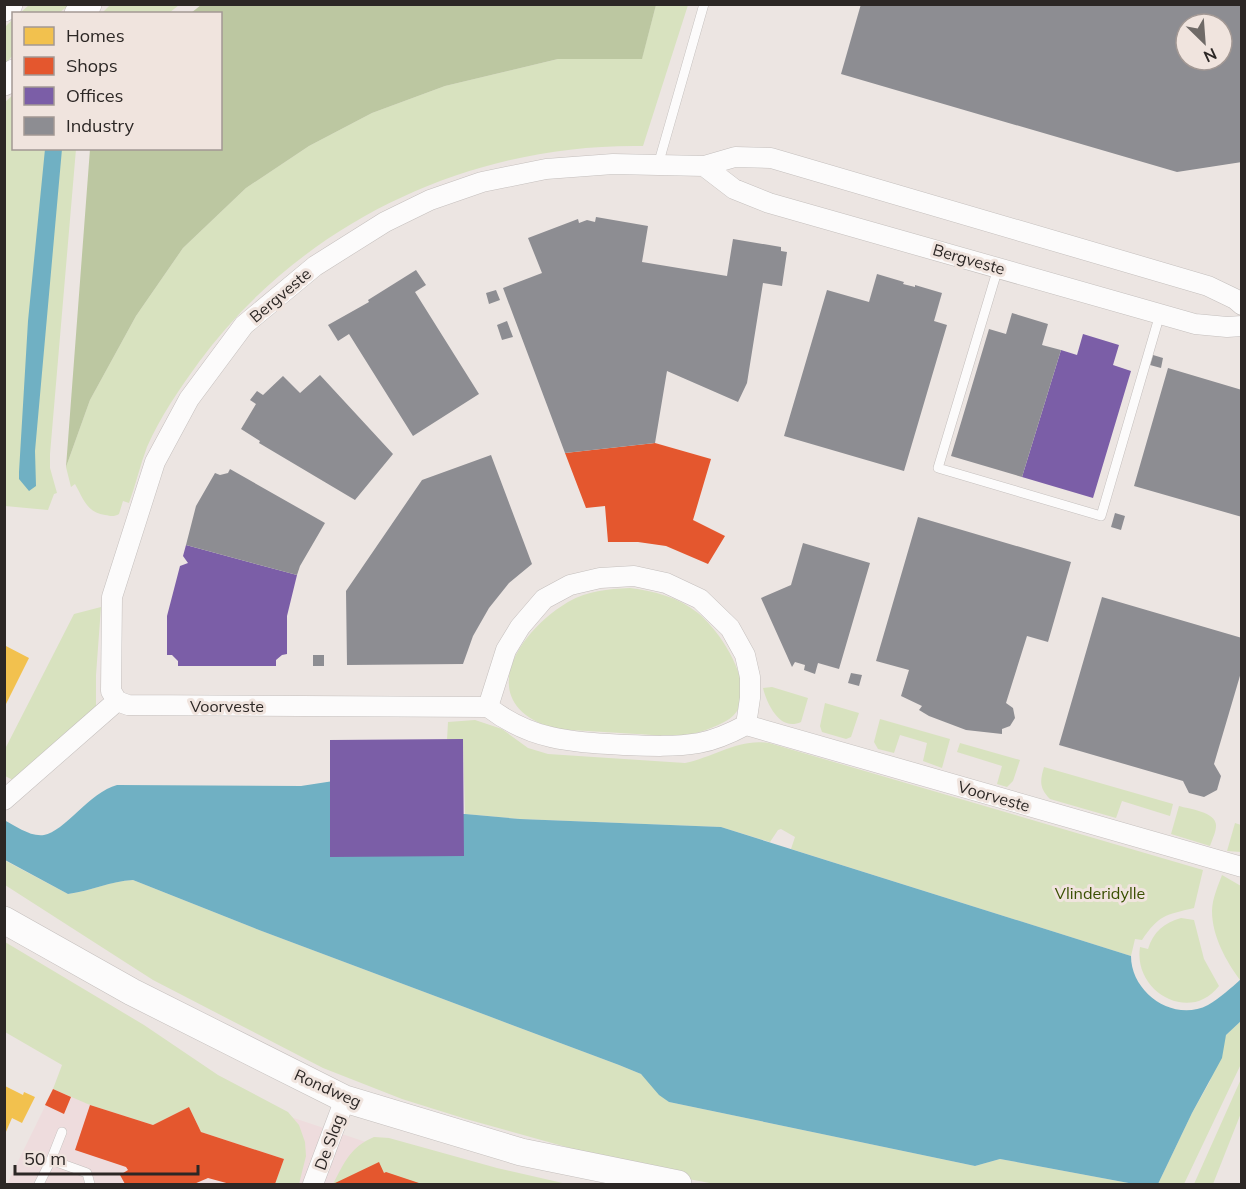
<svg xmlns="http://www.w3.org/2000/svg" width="1246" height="1189" font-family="Mulish,sans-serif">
<rect width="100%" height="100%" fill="#ece5e2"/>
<path fill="#eedcdd" d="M 75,1045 L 492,1184 L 7,1184 Z"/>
<path fill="#d8e2bf" d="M 29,5 L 69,5 L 59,13 L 19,14 Z
M 110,5 L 179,5 L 169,13 L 101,14 Z
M 656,5 L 688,5 L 643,146 C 471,143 302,222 199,362 C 180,388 160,417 147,447 C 140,465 136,484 129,503 L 123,501 L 119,514 C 114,517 111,516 105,515 C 87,513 83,498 75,484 L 71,487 L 66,467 L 90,400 L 136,316 L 183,248 L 246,188 L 309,146 L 372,113 L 445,86 L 558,59 L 642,58 Z
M 13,19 L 13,55 L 5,64 L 5,27 Z
M 13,95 L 14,148 L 76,149 L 50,454 L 50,468 L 57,493 L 54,494 L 48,510 L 5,506 L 4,103 Z
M 630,588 C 654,591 678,597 698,613 C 722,632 766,699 726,721 C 715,727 700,733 687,735 C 671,737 654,735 637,734 C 610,732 582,731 555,729 C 472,704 516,633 568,602 C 587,591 608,589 630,588 Z
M 101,607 L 96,675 L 96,710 L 13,780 L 5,776 L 4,751 L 74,614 Z
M 772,687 L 808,698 L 801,722 C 780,732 767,704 763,688 Z
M 825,703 L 859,713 L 851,737 L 846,739 L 822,732 L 820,726 Z
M 880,719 L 950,739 L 942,768 L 923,761 L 927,743 L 900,735 L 894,753 L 878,749 L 874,742 Z
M 475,720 L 502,729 L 528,748 L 548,754 L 685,763 C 714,757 739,738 769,743 L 1203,870 L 1194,908 C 1165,915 1159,915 1142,940 L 1135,939 L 1131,956 L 791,849 L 795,837 L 781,829 L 778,830 L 770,842 L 721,827 L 520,819 L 465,814 L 463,740 L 447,740 L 448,722 Z
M 960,743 L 1020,760 L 1013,781 L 1007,787 L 997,784 L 1002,766 L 957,752 Z
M 1044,767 L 1173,804 L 1170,816 L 1122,801 L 1116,818 L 1050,799 C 1039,788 1040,781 1044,767 Z
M 1179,806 C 1189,809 1217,812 1216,826 C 1216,832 1212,840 1210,846 L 1171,834 Z
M 1235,823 L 1241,825 L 1241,852 L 1227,851 Z
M 4,860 L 68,894 C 91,891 110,881 133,880 L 259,930 L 619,1065 L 641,1074 L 669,1102 L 975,1166 L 1000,1159 L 1134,1184 L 715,1184 L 667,1175 L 466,1119 L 402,1099 L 323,1068 L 153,980 L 5,885 Z
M 1222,875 L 1241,886 L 1242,979 L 1240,980 C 1226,961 1212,936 1212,911 C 1212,899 1218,886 1222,875 Z
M 1181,918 L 1194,920 L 1204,959 L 1219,986 C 1190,1024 1133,992 1140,947 L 1148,949 C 1153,932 1164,923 1181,918 Z
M 5,942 L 144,1025 L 218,1075 L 288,1112 L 299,1125 L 305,1142 L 306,1156 L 299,1184 L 275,1184 L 284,1159 L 201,1132 L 189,1107 L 153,1125 L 90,1105 L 53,1089 L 62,1065 L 5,1032 Z
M 1241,1021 L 1241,1064 L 1184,1184 L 1158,1184 L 1192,1113 L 1210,1081 L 1226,1035 Z
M 1241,1079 L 1241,1113 L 1213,1184 L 1194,1184 Z
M 374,1137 L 389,1138 L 497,1168 L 567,1184 L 421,1184 L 384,1173 L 333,1184 C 345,1162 350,1147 374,1137 Z"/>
<path fill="#bcc7a1" d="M 201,5 L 656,5 L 642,59 L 558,59 L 445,86 L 372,113 L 309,146 L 246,188 L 183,248 L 136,316 L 90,400 L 66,467 L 90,149 L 220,148 L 220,14 L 191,13 Z"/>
<path fill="#70b0c3" d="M 45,149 L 62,149 L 35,451 L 36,486 L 29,491 L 19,479 L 19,472 L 28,321 Z
M 340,780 L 432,814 L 465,814 L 520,819 L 721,827 L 1131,956 C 1131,993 1174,1023 1208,1005 C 1220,998 1231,988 1241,979 L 1241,1021 L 1226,1035 L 1222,1058 L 1192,1113 L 1158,1184 L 1134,1184 L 1000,1159 L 975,1166 L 669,1102 L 659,1095 L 641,1074 L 619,1065 L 259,930 L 133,880 C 111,881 91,891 68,894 L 5,860 L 4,820 C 16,826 30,837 44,835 C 64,832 90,792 117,785 L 301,786 Z"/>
<path fill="#f2c14e" d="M 4,645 L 29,658 L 4,708 Z
M 5,1086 L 23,1095 L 24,1092 L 35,1097 L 22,1123 L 12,1118 L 5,1134 Z"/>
<path fill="#e4572e" d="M 655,443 L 711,459 L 693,520 L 725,536 L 708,564 L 666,546 L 638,542 L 608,542 L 605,506 L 586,508 L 565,453 Z
M 53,1089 L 71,1097 L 64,1114 L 45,1105 Z
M 90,1105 L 153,1125 L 189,1107 L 201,1132 L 284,1159 L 275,1184 L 230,1184 L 208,1178 L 194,1184 L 125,1184 L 120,1175 L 128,1170 L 126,1167 L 75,1150 Z
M 379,1162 L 384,1173 L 386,1172 L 422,1184 L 333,1184 Z"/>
<path fill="#7b5ea7" d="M 1083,334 L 1119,345 L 1113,365 L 1131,371 L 1093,498 L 1022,477 L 1061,350 L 1077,355 Z
M 186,545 L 297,575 L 287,616 L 287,654 L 282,655 L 276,660 L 276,666 L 178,666 L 178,661 L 172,655 L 167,655 L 167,616 L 180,566 L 188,563 L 183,556 Z
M 463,739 L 464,856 L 330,857 L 330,740 Z"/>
<path fill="#8d8d92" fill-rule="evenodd" d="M 861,4 L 1242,4 L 1242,162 L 1177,172 L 841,74 ZM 1186,24 L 1222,24 L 1222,60 L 1186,60 Z
M 596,217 L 648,226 L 642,262 L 727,276 L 733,239 L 781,247 L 781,251 L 787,252 L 782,286 L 763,283 L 747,383 L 738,402 L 667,371 L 655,443 L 565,453 L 503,288 L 542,273 L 528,238 L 578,219 L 579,223 L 587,220 L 595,222 Z
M 416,270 L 426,285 L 415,292 L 479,394 L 413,436 L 349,334 L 338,341 L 328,325 L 369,302 L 368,300 Z
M 877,274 L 904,282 L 903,284 L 915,287 L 915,285 L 942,293 L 934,321 L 947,325 L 904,471 L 784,436 L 827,290 L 869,302 Z
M 496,290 L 500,300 L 489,304 L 486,293 Z
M 1012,313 L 1048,324 L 1042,345 L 1061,350 L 1022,477 L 951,456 L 989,329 L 1006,334 Z
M 507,321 L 513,337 L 502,340 L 497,325 Z
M 1153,355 L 1163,358 L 1161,368 L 1150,365 Z
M 1168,368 L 1242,390 L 1242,517 L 1134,486 Z
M 320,375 L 393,454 L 355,500 L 259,443 L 260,441 L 241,429 L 256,404 L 250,400 L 257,391 L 263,395 L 283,376 L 300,393 Z
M 491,455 L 532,564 L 509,583 L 489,608 L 473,636 L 463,664 L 347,665 L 346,591 L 422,480 Z
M 230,469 L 325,523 L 300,566 L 297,575 L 186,545 L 196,506 L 215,473 L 220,475 L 228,473 Z
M 1115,513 L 1125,516 L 1121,530 L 1111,527 Z
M 918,517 L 1071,562 L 1048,642 L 1027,636 L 1006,703 L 1013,708 L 1015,718 L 1010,726 L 1002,729 L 1002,734 L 966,730 L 929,716 L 919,710 L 922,706 L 901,696 L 909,670 L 876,661 Z
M 803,543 L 870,563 L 839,669 L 818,663 L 815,674 L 804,670 L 805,665 L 795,662 L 792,667 L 761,598 L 791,585 Z
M 1102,597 L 1242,638 L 1242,669 L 1214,764 L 1221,776 L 1217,790 L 1204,797 L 1189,793 L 1183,781 L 1059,745 Z
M 313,655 L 324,655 L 324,666 L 313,666 Z
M 851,673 L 862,675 L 859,686 L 848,683 Z"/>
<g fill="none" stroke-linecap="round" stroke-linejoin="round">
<defs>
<path id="lane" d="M 658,165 L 704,4
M 998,268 L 938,468 L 1101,516 L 1160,314
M 62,1132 L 51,1160 L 87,1173 L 90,1184
M 39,1184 L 51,1160"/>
<path id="street" d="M 704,166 L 734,189 L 769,203 L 1195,324 L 1227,327 L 1242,326
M 117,701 L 111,691 L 112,597 L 155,462 L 189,399 L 244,325 L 315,266 L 385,222 L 430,200 L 482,182 L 546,169 L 613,164 L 704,166 L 735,157 L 771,158 L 1208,286 L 1235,299 L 1242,305
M 488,707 L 506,650 L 520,627 L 544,599 L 570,585 L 600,578 L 634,576 L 666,583 L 700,599 L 730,628 L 745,655 L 750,677 L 750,698 L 746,725
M 4,800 L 117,701 L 128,705 L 488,707 C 532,741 572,742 626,745 C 651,746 675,747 699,743 C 716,740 731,733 746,725 L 1242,867
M 313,1184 L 345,1099"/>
<path id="secondary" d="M 4,8 L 9,4
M 78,14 L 88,4
M 4,82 L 14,73
M 4,920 L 132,992 L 345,1099 L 521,1152 L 678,1184"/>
</defs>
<use href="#lane" stroke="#c4bfbd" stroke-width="10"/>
<use href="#street" stroke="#c4bfbd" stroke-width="21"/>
<use href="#secondary" stroke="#c4bfbd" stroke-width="28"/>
<use href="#lane" stroke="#fcfbfb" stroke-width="9"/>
<use href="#street" stroke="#fcfbfb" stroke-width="20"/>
<use href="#secondary" stroke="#fcfbfb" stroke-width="27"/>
</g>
<g text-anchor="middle" stroke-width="6" stroke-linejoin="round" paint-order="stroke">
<g font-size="16" fill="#2c2725" stroke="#f0e4de">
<text transform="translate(969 259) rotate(16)" y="6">Bergveste</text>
<text transform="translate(280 295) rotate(-40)" y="6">Bergveste</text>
<text x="227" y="712">Voorveste</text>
<text transform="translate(994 796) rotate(16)" y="6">Voorveste</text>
<text transform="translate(328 1088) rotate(24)" y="6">Rondweg</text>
<text transform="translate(329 1142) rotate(-70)" y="6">De Slag</text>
</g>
<g font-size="16" fill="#394f00" stroke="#f0e4de">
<text x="1100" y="899">Vlinderidylle</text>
</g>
</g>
<rect width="1246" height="1189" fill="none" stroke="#2c2725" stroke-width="12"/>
<rect x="12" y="12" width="210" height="138" fill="#f0e4de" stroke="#a29894" stroke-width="1.5"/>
<rect x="24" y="27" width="30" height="18" fill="#f2c14e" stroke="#a29894" stroke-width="1.5"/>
<text x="66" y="42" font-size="18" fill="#2c2725">Homes</text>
<rect x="24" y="57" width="30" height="18" fill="#e4572e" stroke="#a29894" stroke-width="1.5"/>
<text x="66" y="72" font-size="18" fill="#2c2725">Shops</text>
<rect x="24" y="87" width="30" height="18" fill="#7b5ea7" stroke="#a29894" stroke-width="1.5"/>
<text x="66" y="102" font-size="18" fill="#2c2725">Offices</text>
<rect x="24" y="117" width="30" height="18" fill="#8d8d92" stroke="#a29894" stroke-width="1.5"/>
<text x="66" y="132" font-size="18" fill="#2c2725">Industry</text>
<g transform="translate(1204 42) rotate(155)"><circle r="28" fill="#f0e4de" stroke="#a29894" stroke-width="1.5"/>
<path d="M0-4.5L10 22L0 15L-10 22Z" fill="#6f6a67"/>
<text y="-9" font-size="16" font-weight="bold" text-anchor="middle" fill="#2c2725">N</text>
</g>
<path d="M15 1165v9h183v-9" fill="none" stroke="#2c2725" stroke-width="3"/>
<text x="24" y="1165" font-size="18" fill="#2c2725" stroke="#f0e4de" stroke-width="4.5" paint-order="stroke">50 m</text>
</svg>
